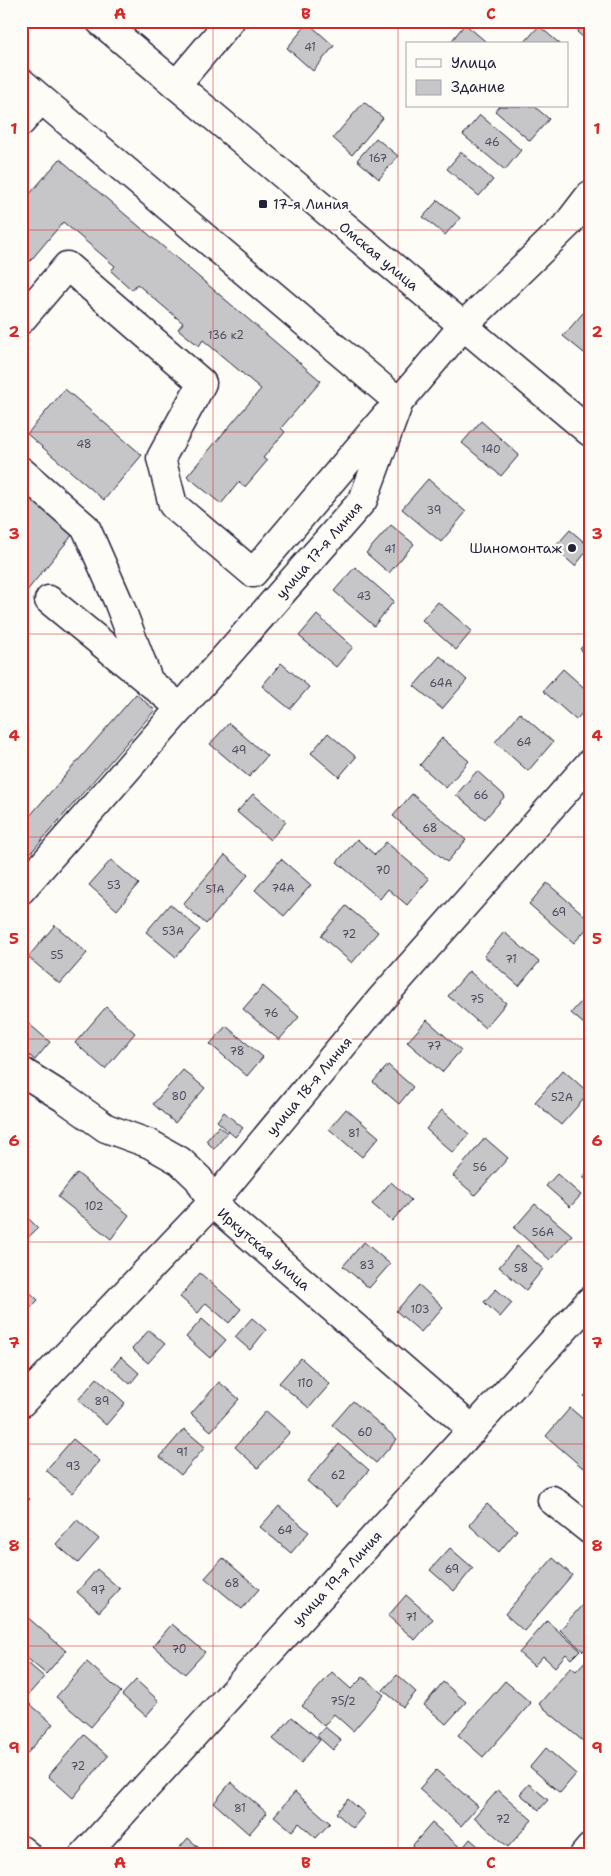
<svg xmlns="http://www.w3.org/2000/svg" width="611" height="1876" font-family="'Shantell Sans',sans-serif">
<rect width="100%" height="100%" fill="#fdfcf7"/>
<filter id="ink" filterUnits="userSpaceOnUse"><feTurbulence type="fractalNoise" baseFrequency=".02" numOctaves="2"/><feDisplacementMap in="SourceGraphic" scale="10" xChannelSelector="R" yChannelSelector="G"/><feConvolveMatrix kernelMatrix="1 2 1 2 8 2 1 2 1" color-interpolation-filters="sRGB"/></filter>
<g filter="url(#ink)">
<path fill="#c6c6c8" stroke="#22223b" d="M 577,21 L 590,21 L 590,43 L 577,32 L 582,26 Z
M 308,23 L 334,46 L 313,71 L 287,48 Z
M 465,24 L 485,41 L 484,44 L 449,44 Z
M 539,26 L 560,44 L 523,44 Z
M 364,102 L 383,118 L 352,155 L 333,138 Z
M 499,106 L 534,106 L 549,119 L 530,141 L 495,111 Z
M 480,115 L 521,150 L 505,170 L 463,135 Z
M 376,138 L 398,156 L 379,179 L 357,160 Z
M 461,152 L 493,180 L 479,196 L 447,169 Z
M 60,159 L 321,381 L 281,428 L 285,432 L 263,458 L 267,461 L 245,487 L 239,482 L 221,504 L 187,476 L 261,389 L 203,340 L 199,346 L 178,329 L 183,323 L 137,284 L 132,290 L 111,271 L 115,266 L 63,222 L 21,272 L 21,204 Z
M 438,200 L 460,218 L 445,235 L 423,217 Z
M 583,313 L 590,318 L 589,357 L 563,336 Z
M 65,389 L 142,455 L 104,500 L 27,434 Z
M 481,421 L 519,455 L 501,476 L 462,443 Z
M 428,479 L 466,512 L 441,542 L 402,509 Z
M 21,490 L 74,533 L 21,598 Z
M 391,525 L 414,544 L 389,573 L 366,553 Z
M 570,530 L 590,547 L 575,566 L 554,548 Z
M 355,567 L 394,601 L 374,626 L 334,591 Z
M 438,602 L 472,631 L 456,650 L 422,620 Z
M 317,615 L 353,647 L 336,667 L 299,636 Z
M 590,638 L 590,658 L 580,649 Z
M 440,656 L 467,680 L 442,709 L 414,686 Z
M 281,663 L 309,687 L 290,709 L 262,686 Z
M 563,669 L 590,693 L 590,704 L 576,720 L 543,691 Z
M 136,694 L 155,710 L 21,864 L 21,826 Z
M 520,713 L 553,742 L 528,771 L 495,742 Z
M 229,723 L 267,756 L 249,777 L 210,744 Z
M 328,733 L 356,757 L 339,777 L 311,753 Z
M 442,738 L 469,761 L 446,788 L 420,765 Z
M 477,771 L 505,796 L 485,819 L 456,795 Z
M 253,794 L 286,822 L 270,840 L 237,812 Z
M 412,794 L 466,840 L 447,862 L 393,816 Z
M 357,839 L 375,855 L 386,842 L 429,879 L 407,905 L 388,889 L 380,899 L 337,862 Z
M 225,855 L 248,875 L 206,924 L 183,904 Z
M 281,859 L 311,885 L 284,916 L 255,890 Z
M 111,860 L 139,884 L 117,910 L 89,885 Z
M 547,883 L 590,920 L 590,925 L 574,943 L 529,904 Z
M 170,904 L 200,930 L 176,957 L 146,932 Z
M 346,906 L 378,932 L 352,963 L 321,936 Z
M 55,925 L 87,953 L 60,984 L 28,957 Z
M 504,932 L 539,962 L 519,986 L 484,956 Z
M 469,971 L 506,1003 L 485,1028 L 448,996 Z
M 263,986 L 299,1017 L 279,1040 L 243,1009 Z
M 587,995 L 590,997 L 590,1029 L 571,1013 Z
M 106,1007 L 135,1033 L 105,1069 L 75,1043 Z
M 21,1017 L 50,1042 L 35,1060 L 21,1049 Z
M 427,1020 L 461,1050 L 442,1072 L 407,1042 Z
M 226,1026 L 263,1057 L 247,1076 L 210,1044 Z
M 388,1065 L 413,1087 L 399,1104 L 373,1082 Z
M 183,1070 L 205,1088 L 175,1123 L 153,1104 Z
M 563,1070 L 589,1093 L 561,1125 L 535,1102 Z
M 346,1109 L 379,1137 L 362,1157 L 329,1129 Z
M 442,1110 L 469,1134 L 453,1153 L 426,1129 Z
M 224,1112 L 243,1128 L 235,1137 L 217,1121 Z
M 219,1126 L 227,1133 L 214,1149 L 206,1141 Z
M 485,1138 L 508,1158 L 475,1195 L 453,1176 Z
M 590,1169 L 590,1183 L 583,1177 Z
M 77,1173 L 129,1215 L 111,1239 L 58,1197 Z
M 557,1174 L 581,1195 L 570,1207 L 546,1186 Z
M 391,1182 L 411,1200 L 392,1221 L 372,1204 Z
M 535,1204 L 572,1235 L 550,1260 L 514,1228 Z
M 21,1211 L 38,1228 L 21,1244 Z
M 364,1242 L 390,1264 L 369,1288 L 343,1266 Z
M 517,1246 L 543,1269 L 526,1290 L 499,1267 Z
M 200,1273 L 241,1309 L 229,1323 L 206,1303 L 198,1313 L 180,1297 Z
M 21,1284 L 38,1300 L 21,1318 Z
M 419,1285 L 443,1307 L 421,1332 L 396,1311 Z
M 496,1289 L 512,1303 L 500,1317 L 484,1302 Z
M 252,1318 L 266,1330 L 250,1350 L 235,1337 Z
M 202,1319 L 226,1340 L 210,1358 L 186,1337 Z
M 149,1330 L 165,1344 L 148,1363 L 132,1349 Z
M 121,1357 L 139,1373 L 130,1384 L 112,1368 Z
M 301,1358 L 330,1384 L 309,1408 L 279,1383 Z
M 97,1378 L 125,1403 L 106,1425 L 78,1400 Z
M 219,1382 L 239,1399 L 211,1431 L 191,1414 Z
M 590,1390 L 590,1402 L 584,1396 Z
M 353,1401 L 397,1439 L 376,1463 L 332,1425 Z
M 570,1408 L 590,1425 L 590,1461 L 583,1468 L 546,1436 Z
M 266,1411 L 290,1432 L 258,1468 L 235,1447 Z
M 184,1429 L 205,1447 L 181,1475 L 160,1457 Z
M 73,1439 L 100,1461 L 72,1493 L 46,1470 Z
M 339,1444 L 369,1470 L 337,1507 L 307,1481 Z
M 21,1491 L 30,1499 L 21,1509 Z
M 487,1504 L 517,1530 L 499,1552 L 469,1525 Z
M 279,1506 L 309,1532 L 291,1553 L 260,1527 Z
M 77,1520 L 99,1539 L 78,1563 L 56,1544 Z
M 450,1548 L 473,1568 L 454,1591 L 430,1570 Z
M 223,1558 L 259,1589 L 242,1609 L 205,1578 Z
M 553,1558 L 572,1575 L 524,1631 L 505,1614 Z
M 97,1569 L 120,1589 L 99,1612 L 77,1592 Z
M 406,1595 L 433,1619 L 415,1640 L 388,1616 Z
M 590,1596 L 590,1643 L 583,1651 L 560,1630 Z
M 25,1615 L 66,1651 L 46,1674 L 21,1653 L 21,1620 Z
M 547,1621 L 580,1650 L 571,1659 L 566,1654 L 555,1667 L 543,1656 L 534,1666 L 519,1653 Z
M 172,1624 L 205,1652 L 185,1674 L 153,1646 Z
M 590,1656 L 590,1747 L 539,1704 L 571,1667 L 576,1671 Z
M 21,1657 L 44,1677 L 21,1703 Z
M 87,1662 L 121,1692 L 91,1727 L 56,1697 Z
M 332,1672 L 351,1689 L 363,1677 L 384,1695 L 353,1731 L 334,1714 L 324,1726 L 302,1706 Z
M 397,1675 L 416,1692 L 403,1707 L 383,1690 Z
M 136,1680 L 159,1701 L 146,1716 L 122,1695 Z
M 505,1681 L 531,1703 L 483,1757 L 458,1735 Z
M 443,1682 L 466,1702 L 446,1724 L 424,1705 Z
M 29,1703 L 53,1724 L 25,1756 L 21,1752 L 21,1712 Z
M 292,1717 L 320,1740 L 301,1763 L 273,1739 Z
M 325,1727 L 341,1740 L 333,1750 L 317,1736 Z
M 84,1735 L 108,1756 L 73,1798 L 48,1776 Z
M 546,1748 L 576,1774 L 560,1793 L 530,1767 Z
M 436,1770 L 478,1806 L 461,1826 L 419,1789 Z
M 231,1782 L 267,1813 L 249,1834 L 214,1803 Z
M 529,1784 L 548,1800 L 539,1810 L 520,1794 Z
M 498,1790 L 532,1820 L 508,1847 L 474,1817 Z
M 295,1792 L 330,1823 L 316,1838 L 299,1823 L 292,1831 L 274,1816 Z
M 348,1799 L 365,1814 L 353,1828 L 336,1813 Z
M 432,1823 L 462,1849 L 470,1839 L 488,1855 L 422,1855 L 412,1846 Z
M 188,1838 L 207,1855 L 173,1855 Z"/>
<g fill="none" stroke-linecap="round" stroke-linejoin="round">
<defs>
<path id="minor" d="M 21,82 L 399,402
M 176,85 L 230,21
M 21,122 L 41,99
M 21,320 L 67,266 L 202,383 L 161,458 L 173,505 L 253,573 L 386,416
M 21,471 L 86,528 L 118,601 L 149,682
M 49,600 L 181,708
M 21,890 L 363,500 L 399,402 L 463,326 L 567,225 L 590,195
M 21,1071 L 64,1098 L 106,1128 L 150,1144 L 180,1161 L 199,1179 L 212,1203 L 473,1430
M 21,1403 L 212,1203 L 382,998 L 590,763
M 552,1500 L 590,1530
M 21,1850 L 27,1855
M 84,1855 L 590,1301"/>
<path id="major" d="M 100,21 L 590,432
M 584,1855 L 590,1848"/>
</defs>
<use href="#minor" stroke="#22223b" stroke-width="31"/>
<use href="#major" stroke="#22223b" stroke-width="31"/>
<use href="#minor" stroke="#fdfcf7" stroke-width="28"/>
<use href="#major" stroke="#fdfcf7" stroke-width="28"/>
</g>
</g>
<path fill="none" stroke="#d62828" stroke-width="1" stroke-opacity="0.55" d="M 213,21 L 213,1855M 398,21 L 398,1855M 21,230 L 590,230M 21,432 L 590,432M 21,634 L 590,634M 21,837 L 590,837M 21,1039 L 590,1039M 21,1242 L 590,1242M 21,1444 L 590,1444M 21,1646 L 590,1646"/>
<g fill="#22223b" stroke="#fdfcf7" stroke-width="2">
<rect x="258" y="199" width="10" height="10" rx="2.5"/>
<circle cx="572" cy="548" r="5"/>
</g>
<g text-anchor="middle" stroke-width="5" stroke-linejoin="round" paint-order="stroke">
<g font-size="11" fill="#4b4b5e">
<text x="310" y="51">41</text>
<text x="492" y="146">46</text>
<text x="378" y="162">167</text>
<text x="226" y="339">136 к2</text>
<text x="84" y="448">48</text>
<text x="491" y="453">140</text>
<text x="434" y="514">39</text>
<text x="390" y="553">41</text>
<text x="364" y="600">43</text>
<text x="441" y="687">64А</text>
<text x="524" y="746">64</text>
<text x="239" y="754">49</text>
<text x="481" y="799">66</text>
<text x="430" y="832">68</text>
<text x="383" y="874">70</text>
<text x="114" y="889">53</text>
<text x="283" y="892">74А</text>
<text x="215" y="893">51А</text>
<text x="559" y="916">69</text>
<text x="173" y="935">53А</text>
<text x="349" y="938">72</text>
<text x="57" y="959">55</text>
<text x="511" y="963">71</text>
<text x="477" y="1003">75</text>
<text x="271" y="1017">76</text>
<text x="434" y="1050">77</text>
<text x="237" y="1055">78</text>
<text x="179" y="1100">80</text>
<text x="562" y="1101">52А</text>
<text x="354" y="1137">81</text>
<text x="480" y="1171">56</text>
<text x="94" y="1210">102</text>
<text x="543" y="1236">56А</text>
<text x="367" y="1269">83</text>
<text x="521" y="1272">58</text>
<text x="420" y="1313">103</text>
<text x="305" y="1387">110</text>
<text x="102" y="1405">89</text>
<text x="365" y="1436">60</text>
<text x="182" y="1456">91</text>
<text x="73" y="1470">93</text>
<text x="338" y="1479">62</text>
<text x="285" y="1534">64</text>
<text x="452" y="1573">69</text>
<text x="232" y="1587">68</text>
<text x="98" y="1594">97</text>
<text x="411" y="1621">71</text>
<text x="179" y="1653">70</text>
<text x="343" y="1705">75/2</text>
<text x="78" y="1770">72</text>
<text x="240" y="1812">81</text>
<text x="503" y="1823">72</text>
</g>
<g font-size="14" fill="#22223b" stroke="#fdfcf7" text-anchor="start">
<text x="273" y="209">17-я Линия</text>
<text x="562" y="553" text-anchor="end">Шиномонтаж</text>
</g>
<g font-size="14" fill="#22223b" stroke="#fdfcf7">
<text transform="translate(379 256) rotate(40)" y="5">Омская улица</text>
<text transform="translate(319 550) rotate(-49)" y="5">улица 17-я Линия</text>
<text transform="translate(309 1086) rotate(-50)" y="5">улица 18-я Линия</text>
<text transform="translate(264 1249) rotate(41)" y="5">Иркутская улица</text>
<text transform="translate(337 1578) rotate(-47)" y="5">улица 19-я Линия</text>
</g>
</g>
<rect width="611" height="1876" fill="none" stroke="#fdfcf7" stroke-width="55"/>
<rect x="406" y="42" width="162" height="65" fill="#fdfcf7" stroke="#a5a5ac"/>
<rect x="416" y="59" width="25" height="8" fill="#fdfcf7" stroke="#a5a5ac"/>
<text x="451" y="68" font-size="15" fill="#22223b">Улица</text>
<rect x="416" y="80" width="25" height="15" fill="#c6c6c8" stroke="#a5a5ac"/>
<text x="451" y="92" font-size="15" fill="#22223b">Здание</text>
<rect x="28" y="28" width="556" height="1820" fill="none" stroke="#d62828" stroke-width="2"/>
<g font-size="16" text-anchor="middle" font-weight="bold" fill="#d62828">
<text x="120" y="19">A</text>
<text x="306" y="19">B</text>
<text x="491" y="19">C</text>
<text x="14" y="134">1</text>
<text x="597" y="134">1</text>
<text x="14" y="337">2</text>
<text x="597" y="337">2</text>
<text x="14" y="539">3</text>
<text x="597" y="539">3</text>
<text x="14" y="741">4</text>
<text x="597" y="741">4</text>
<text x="14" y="944">5</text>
<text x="597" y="944">5</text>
<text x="14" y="1146">6</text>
<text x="597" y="1146">6</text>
<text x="14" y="1348">7</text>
<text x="597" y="1348">7</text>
<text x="14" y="1551">8</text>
<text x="597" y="1551">8</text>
<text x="14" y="1753">9</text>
<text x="597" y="1753">9</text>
<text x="120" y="1868">A</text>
<text x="306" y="1868">B</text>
<text x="491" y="1868">C</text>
</g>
</svg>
